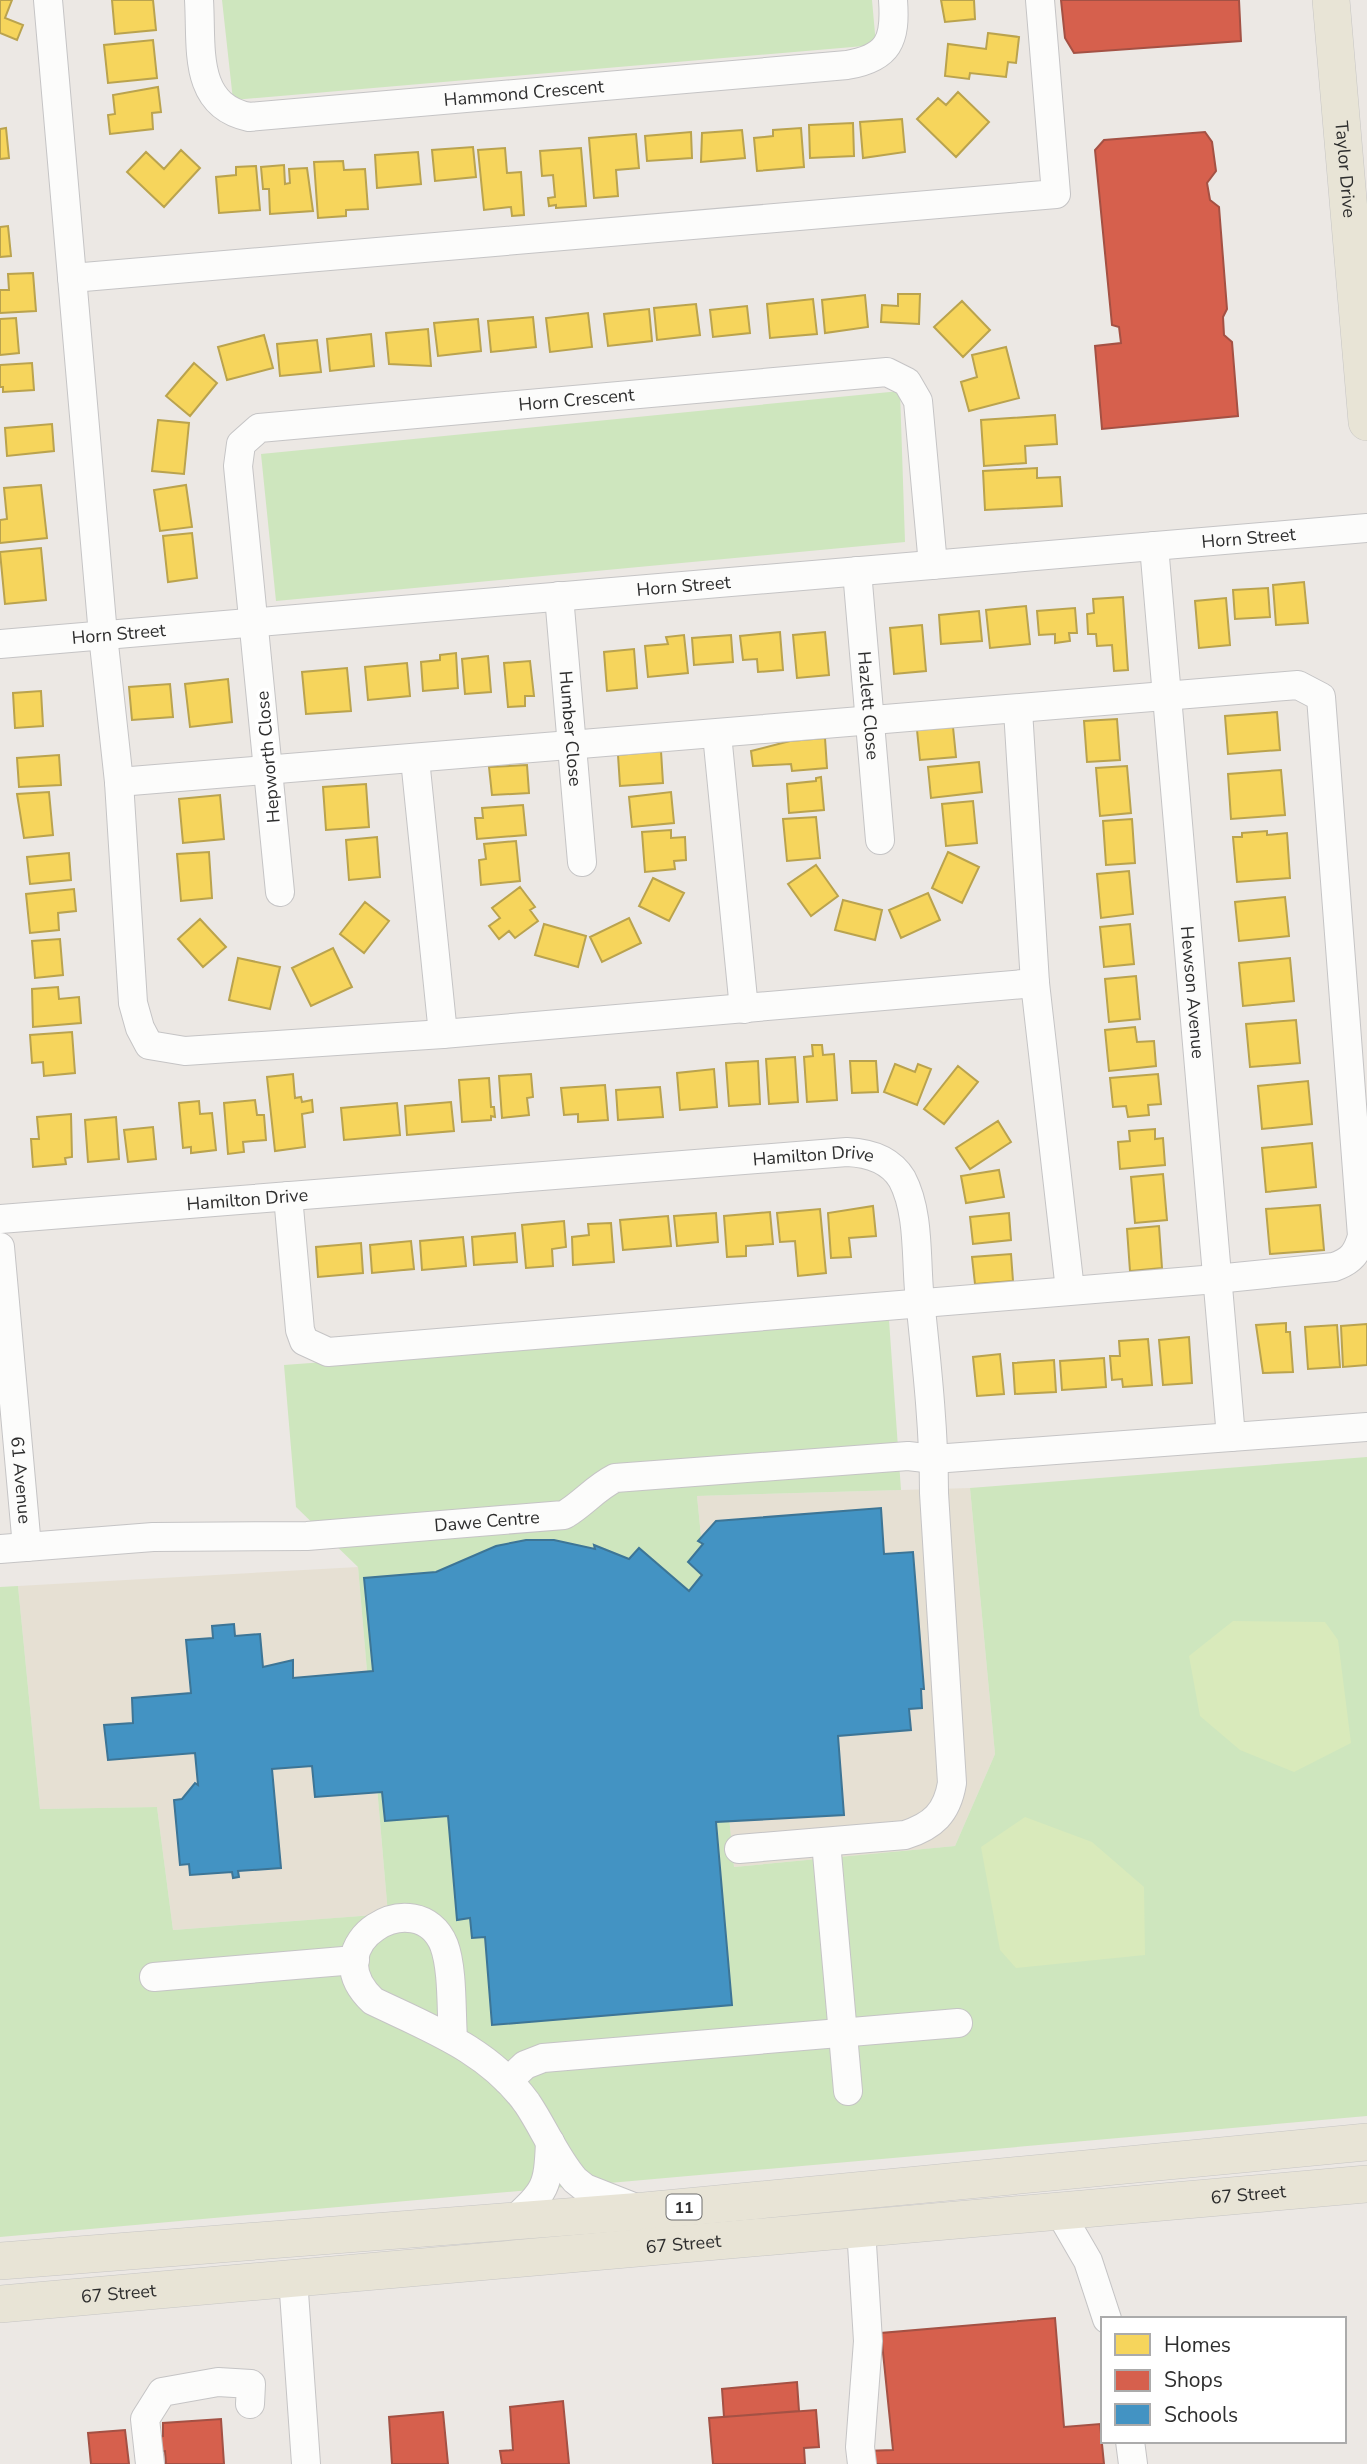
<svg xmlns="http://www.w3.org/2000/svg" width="1367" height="2464" font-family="'Nunito Sans',sans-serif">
<rect width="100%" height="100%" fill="#ece8e4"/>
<path fill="#e6e0d3" d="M 970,1488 L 995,1754 L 955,1846 L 734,1867 L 697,1496 Z
M 358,1567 L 388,1914 L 173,1930 L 157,1807 L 40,1809 L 18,1586 Z"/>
<path fill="#cee6be" d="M 222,0 L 872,0 L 876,45 L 233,100 Z
M 900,391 L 905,542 L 276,601 L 261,454 Z
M 889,1320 L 901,1490 L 697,1496 L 734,1867 L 955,1846 L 995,1754 L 970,1488 L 1367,1457 L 1367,2116 L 0,2237 L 0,1587 L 18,1586 L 40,1809 L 157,1807 L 173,1930 L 388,1914 L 358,1567 L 296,1507 L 284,1365 Z"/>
<path fill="#d9eabb" d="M 1233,1621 L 1325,1622 L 1338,1640 L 1351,1743 L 1294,1772 L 1240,1750 L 1200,1716 L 1189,1656 Z
M 1025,1817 L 1092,1842 L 1144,1887 L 1145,1955 L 1016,1968 L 1000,1950 L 981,1847 Z"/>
<path fill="#f6d55c" stroke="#baa34e" stroke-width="2" d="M 0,0 L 12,0 L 5,18 L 23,25 L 17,40 L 0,33 Z
M 112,0 L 153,0 L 156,30 L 115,34 Z
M 941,0 L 974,0 L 975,19 L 945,22 Z
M 988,33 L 1019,37 L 1016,63 L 1008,62 L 1006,77 L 970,73 L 969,79 L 945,76 L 948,44 L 986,49 Z
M 153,40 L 157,78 L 108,83 L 104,45 Z
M 158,87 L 161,112 L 152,113 L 153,129 L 110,134 L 108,115 L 115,114 L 113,95 Z
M 958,92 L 989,122 L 956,157 L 917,119 L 938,98 L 946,105 Z
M 902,119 L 905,152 L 863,158 L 860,122 Z
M 853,123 L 854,156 L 810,158 L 809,125 Z
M 6,128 L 9,158 L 0,159 L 0,129 Z
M 801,128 L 804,167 L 757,171 L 754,138 L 773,136 L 773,130 Z
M 742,130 L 745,158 L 701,162 L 702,133 Z
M 691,132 L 692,158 L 647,161 L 645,136 Z
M 636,134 L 639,168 L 616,170 L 618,196 L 594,198 L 589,138 Z
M 473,147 L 476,177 L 435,181 L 432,150 Z
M 505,148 L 507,173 L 521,172 L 524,215 L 512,216 L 511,207 L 484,210 L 478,150 Z
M 581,148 L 586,206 L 556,208 L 556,205 L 549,206 L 548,198 L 555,197 L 553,175 L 542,176 L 540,151 Z
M 181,150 L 200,168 L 164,207 L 127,172 L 146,152 L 164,169 Z
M 418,152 L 421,184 L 377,188 L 375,155 Z
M 343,161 L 344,170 L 365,169 L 368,209 L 346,210 L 346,216 L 318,218 L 314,162 Z
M 284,165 L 285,184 L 290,183 L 289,169 L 307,168 L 313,211 L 270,214 L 269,189 L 263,189 L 261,167 Z
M 256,166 L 260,210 L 219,213 L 216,177 L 236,175 L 236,167 Z
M 8,226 L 11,256 L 0,257 L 0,227 Z
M 33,273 L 36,311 L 0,313 L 0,290 L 9,290 L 8,274 Z
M 898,294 L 920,294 L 919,324 L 881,322 L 882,305 L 898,306 Z
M 865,295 L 868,327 L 825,333 L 822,300 Z
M 813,299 L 817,334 L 770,338 L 767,304 Z
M 962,301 L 990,330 L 963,357 L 934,327 Z
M 696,304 L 700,335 L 657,340 L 654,308 Z
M 747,306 L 750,333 L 713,337 L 710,310 Z
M 649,309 L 652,341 L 608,346 L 604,314 Z
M 588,313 L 592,347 L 550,352 L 546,318 Z
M 533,317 L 536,347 L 491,352 L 488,321 Z
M 16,318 L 19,353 L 0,355 L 0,319 Z
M 478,319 L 481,351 L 438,356 L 434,323 Z
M 428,329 L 431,366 L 389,364 L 386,333 Z
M 371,334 L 374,366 L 330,371 L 327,339 Z
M 264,335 L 273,368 L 227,380 L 218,347 Z
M 317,340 L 321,372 L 280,376 L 277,344 Z
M 1006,347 L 1019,398 L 969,411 L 961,382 L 977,377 L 972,355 Z
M 32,363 L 34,390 L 3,392 L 3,387 L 0,387 L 0,365 Z
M 194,363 L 217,383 L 190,416 L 166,396 Z
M 1055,415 L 1057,444 L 1025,446 L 1026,463 L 984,466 L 981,420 Z
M 158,420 L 189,423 L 184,474 L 152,471 Z
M 52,424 L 54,451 L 7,456 L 5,428 Z
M 1037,468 L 1037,478 L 1060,477 L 1062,506 L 985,510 L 983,471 Z
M 41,485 L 47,538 L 0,543 L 0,520 L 7,519 L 4,488 Z
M 186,485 L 192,527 L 160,531 L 154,490 Z
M 192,533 L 197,578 L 168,582 L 163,536 Z
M 41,548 L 46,600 L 5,604 L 0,552 Z
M 1304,582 L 1308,623 L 1276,625 L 1273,585 Z
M 1268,588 L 1270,617 L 1235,619 L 1233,590 Z
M 1123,597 L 1128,670 L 1114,671 L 1112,645 L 1097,646 L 1096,634 L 1088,634 L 1087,614 L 1094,613 L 1093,599 Z
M 1226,598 L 1230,645 L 1199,648 L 1195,601 Z
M 1026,606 L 1030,644 L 990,648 L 986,610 Z
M 1075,608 L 1077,633 L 1069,633 L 1070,641 L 1055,643 L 1055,634 L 1039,635 L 1037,611 Z
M 979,611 L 982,641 L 941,644 L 939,615 Z
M 922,625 L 926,671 L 894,674 L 890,628 Z
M 780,632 L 783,670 L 758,672 L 757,659 L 743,660 L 740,636 Z
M 825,632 L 829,675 L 797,678 L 793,635 Z
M 684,635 L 688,673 L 648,677 L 645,646 L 668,644 L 666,637 Z
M 731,635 L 733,662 L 694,665 L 692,638 Z
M 634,649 L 637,688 L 607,691 L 604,652 Z
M 456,653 L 458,688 L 423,691 L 421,662 L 440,660 L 440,655 Z
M 488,656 L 491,692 L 465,694 L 462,659 Z
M 530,661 L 534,696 L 525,696 L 525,706 L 508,707 L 504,663 Z
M 407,663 L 410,696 L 368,700 L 365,667 Z
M 347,668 L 351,711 L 306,714 L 302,672 Z
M 228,679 L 232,722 L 190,727 L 185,684 Z
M 170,684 L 173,717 L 132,720 L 129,687 Z
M 41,691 L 43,726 L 15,728 L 13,693 Z
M 1277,712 L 1280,750 L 1228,754 L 1225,716 Z
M 1117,719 L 1120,760 L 1087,762 L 1084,721 Z
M 953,727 L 956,757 L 920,760 L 917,730 Z
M 825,738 L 827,768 L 792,771 L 791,764 L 753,766 L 751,751 L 790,741 Z
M 661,751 L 663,783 L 620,786 L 618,755 Z
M 59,755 L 61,785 L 19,787 L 17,758 Z
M 979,762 L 982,792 L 931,798 L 928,767 Z
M 527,765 L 529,793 L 492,795 L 489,767 Z
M 1127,766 L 1131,813 L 1100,816 L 1096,768 Z
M 1281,770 L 1285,815 L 1231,819 L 1228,774 Z
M 821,777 L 824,810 L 789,813 L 787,784 L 816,781 L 816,778 Z
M 366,784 L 369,827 L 326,830 L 323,787 Z
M 49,792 L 53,835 L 24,838 L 17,794 Z
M 671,792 L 674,823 L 632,827 L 629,797 Z
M 220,795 L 224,839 L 183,843 L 179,799 Z
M 973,801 L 977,843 L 946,846 L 942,804 Z
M 523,805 L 526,835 L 477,839 L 475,818 L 483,818 L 482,808 Z
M 816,817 L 820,858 L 787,861 L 783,819 Z
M 1132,819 L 1135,863 L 1106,865 L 1103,821 Z
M 671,830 L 671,838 L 685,837 L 686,860 L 674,861 L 675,869 L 645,872 L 642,832 Z
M 1267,831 L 1267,835 L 1287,833 L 1290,878 L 1237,882 L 1233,837 L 1242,837 L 1242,833 Z
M 377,837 L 380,877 L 349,880 L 346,840 Z
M 516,841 L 520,881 L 481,885 L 479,860 L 486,859 L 484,844 Z
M 209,852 L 212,898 L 181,901 L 177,854 Z
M 948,852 L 979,867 L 962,903 L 932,888 Z
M 69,853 L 71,880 L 30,884 L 27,857 Z
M 816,865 L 838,896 L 811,916 L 788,884 Z
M 1129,871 L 1133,914 L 1101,918 L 1097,874 Z
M 653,878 L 684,893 L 669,921 L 639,906 Z
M 520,887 L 535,907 L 530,910 L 538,921 L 515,938 L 509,931 L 499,939 L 489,926 L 500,918 L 492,908 Z
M 74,889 L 76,911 L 58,913 L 59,930 L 30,933 L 26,894 Z
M 928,893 L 940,920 L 901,938 L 889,910 Z
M 1285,897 L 1289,936 L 1239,941 L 1235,902 Z
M 843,900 L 882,910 L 875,940 L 835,930 Z
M 365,902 L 389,921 L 364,953 L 340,934 Z
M 629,918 L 641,943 L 602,962 L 590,937 Z
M 200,919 L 226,947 L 203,967 L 178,939 Z
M 544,924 L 586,936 L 578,967 L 535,955 Z
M 1130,924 L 1134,964 L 1104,967 L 1100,927 Z
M 60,939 L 63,975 L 35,978 L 32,941 Z
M 333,948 L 352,987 L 311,1006 L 292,968 Z
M 238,958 L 280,967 L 270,1009 L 229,1000 Z
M 1290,958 L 1294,1001 L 1243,1006 L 1239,963 Z
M 1136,976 L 1140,1019 L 1109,1022 L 1105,979 Z
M 58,987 L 59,999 L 79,997 L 81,1023 L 33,1027 L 32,989 Z
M 1296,1020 L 1300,1063 L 1250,1067 L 1246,1024 Z
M 1135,1027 L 1137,1042 L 1154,1041 L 1156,1066 L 1109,1071 L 1105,1030 Z
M 72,1032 L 75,1073 L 44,1076 L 43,1062 L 32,1063 L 30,1035 Z
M 812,1045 L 822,1045 L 823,1055 L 834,1054 L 837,1100 L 807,1102 L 804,1057 L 813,1056 Z
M 795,1057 L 798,1102 L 769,1104 L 766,1059 Z
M 758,1061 L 760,1104 L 729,1106 L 726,1063 Z
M 850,1061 L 876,1061 L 878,1092 L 852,1093 Z
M 895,1064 L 915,1072 L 918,1064 L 931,1069 L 917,1105 L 884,1092 Z
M 958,1066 L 978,1082 L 944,1124 L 924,1109 Z
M 714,1069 L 717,1107 L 680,1110 L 677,1073 Z
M 293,1074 L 295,1098 L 301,1097 L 302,1102 L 312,1100 L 313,1112 L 302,1114 L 305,1147 L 275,1151 L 267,1077 Z
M 531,1074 L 533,1097 L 527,1098 L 529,1115 L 502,1118 L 499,1076 Z
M 1158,1074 L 1161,1104 L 1148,1105 L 1149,1115 L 1128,1117 L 1126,1106 L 1113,1107 L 1110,1078 Z
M 489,1078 L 491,1107 L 494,1107 L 495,1117 L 491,1116 L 491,1120 L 462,1122 L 459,1080 Z
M 1308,1081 L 1312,1124 L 1262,1129 L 1258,1086 Z
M 605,1085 L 608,1120 L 578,1122 L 578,1114 L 564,1115 L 561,1088 Z
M 660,1087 L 663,1117 L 618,1120 L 616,1090 Z
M 255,1100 L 257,1115 L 264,1115 L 266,1140 L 243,1142 L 244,1152 L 228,1154 L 224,1103 Z
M 199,1101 L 200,1114 L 212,1113 L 216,1150 L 191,1153 L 191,1147 L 183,1148 L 179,1103 Z
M 451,1102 L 454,1131 L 407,1135 L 405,1106 Z
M 397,1103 L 400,1135 L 344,1140 L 341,1108 Z
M 71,1114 L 72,1157 L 65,1158 L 66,1164 L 33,1167 L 31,1139 L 39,1139 L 37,1117 Z
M 116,1117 L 119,1159 L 88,1162 L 85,1120 Z
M 998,1121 L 1011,1142 L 970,1169 L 956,1148 Z
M 153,1127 L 156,1159 L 128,1162 L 124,1130 Z
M 1155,1129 L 1155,1139 L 1163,1138 L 1165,1165 L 1120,1169 L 1118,1142 L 1130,1141 L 1129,1131 Z
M 1312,1143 L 1316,1187 L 1266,1192 L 1262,1148 Z
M 999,1170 L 1004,1197 L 966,1203 L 961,1176 Z
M 1163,1174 L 1167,1220 L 1135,1223 L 1131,1177 Z
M 1320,1205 L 1324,1250 L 1270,1254 L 1266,1209 Z
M 873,1206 L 876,1236 L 849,1238 L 851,1257 L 831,1258 L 828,1213 Z
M 820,1209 L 826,1273 L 798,1276 L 795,1241 L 780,1242 L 777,1213 Z
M 770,1212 L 773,1244 L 746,1246 L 746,1256 L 727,1257 L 724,1216 Z
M 716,1213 L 718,1242 L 677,1246 L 674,1216 Z
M 1009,1213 L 1011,1240 L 973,1244 L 970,1217 Z
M 668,1216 L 671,1246 L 623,1250 L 620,1220 Z
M 564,1221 L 566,1247 L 552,1249 L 553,1266 L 526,1268 L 522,1225 Z
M 611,1223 L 614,1262 L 573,1265 L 572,1237 L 589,1235 L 588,1224 Z
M 1159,1226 L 1162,1268 L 1130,1271 L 1127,1229 Z
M 515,1233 L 517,1262 L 474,1265 L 472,1237 Z
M 463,1237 L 466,1266 L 422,1270 L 420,1241 Z
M 411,1241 L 414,1269 L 372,1273 L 370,1245 Z
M 361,1243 L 363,1273 L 318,1277 L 316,1247 Z
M 1011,1254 L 1013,1281 L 975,1284 L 972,1257 Z
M 1286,1323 L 1286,1332 L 1290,1332 L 1293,1372 L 1263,1373 L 1256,1325 Z
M 1367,1324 L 1367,1365 L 1343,1367 L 1341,1326 Z
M 1337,1325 L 1340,1367 L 1308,1369 L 1305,1327 Z
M 1189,1337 L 1192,1383 L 1163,1385 L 1159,1340 Z
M 1148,1339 L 1152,1385 L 1123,1387 L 1122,1379 L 1112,1380 L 1110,1356 L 1120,1356 L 1119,1341 Z
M 1000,1354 L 1004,1394 L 977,1396 L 973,1357 Z
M 1104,1358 L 1106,1387 L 1062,1390 L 1060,1361 Z
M 1054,1360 L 1056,1392 L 1015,1394 L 1013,1363 Z"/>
<path fill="#d6604d" stroke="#a45144" stroke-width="2" d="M 1061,0 L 1239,0 L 1241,41 L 1074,53 L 1065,38 Z
M 1205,132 L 1212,142 L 1216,171 L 1207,183 L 1210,200 L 1219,207 L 1227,309 L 1223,317 L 1224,335 L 1232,342 L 1238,416 L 1102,429 L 1095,346 L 1121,343 L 1119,327 L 1112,325 L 1095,150 L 1104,140 Z
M 1055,2318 L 1064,2427 L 1100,2424 L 1104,2464 L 867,2464 L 866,2451 L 893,2450 L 881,2333 Z
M 797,2382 L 799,2411 L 724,2417 L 722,2389 Z
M 563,2401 L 569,2464 L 502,2464 L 500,2451 L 513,2450 L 510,2407 Z
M 816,2410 L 819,2447 L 804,2448 L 805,2464 L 713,2464 L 709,2418 Z
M 443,2412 L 448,2464 L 392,2464 L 389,2417 Z
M 221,2419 L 224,2464 L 166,2464 L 165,2451 L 155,2452 L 154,2437 L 163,2436 L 163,2423 Z
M 125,2430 L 129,2464 L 91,2464 L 88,2433 Z"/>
<path fill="#4393c3" stroke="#3d7596" stroke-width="2" d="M 881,1508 L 884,1554 L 913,1552 L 924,1689 L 921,1689 L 922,1708 L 909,1709 L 911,1730 L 838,1736 L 844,1815 L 716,1822 L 732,2005 L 492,2025 L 485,1937 L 472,1938 L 470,1918 L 457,1920 L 448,1816 L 385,1821 L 382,1792 L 315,1797 L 312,1766 L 272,1769 L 281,1868 L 238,1871 L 239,1877 L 233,1878 L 232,1872 L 190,1875 L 189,1864 L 180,1865 L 174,1800 L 182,1799 L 195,1783 L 198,1785 L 195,1753 L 108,1760 L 104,1725 L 133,1723 L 132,1698 L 191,1693 L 186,1640 L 213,1638 L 212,1626 L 234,1624 L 235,1636 L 260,1634 L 263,1667 L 293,1660 L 293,1678 L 373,1671 L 364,1578 L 436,1572 L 496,1546 L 526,1540 L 554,1540 L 595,1549 L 594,1545 L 629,1559 L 639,1548 L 689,1591 L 702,1575 L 688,1562 L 703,1544 L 698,1541 L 716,1521 Z"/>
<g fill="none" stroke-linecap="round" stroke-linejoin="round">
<defs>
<g id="minor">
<path d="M 48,0 L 103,635 L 119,782 L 133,1003 L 140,1028 L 149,1045 L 185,1051 L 443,1034 L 1035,983"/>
<path id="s1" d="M 199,0 C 202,47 192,105 249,117 L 847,65 C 889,58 896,40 893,0"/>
<path d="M 72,278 L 1056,194 L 1040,0"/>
<path id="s2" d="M 1154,546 L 1231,1437"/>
<path id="s3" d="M 857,571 L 880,840"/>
<path id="s4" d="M 559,596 L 582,862"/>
<path id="s5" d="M 0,644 L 1367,528"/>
<path d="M 1018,710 L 1035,983 L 1070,1290"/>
<path d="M 717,734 L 744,1009"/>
<path d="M 415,759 L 443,1034"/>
<path d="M 119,782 L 1298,685 L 1321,697 L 1362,1236 C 1357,1254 1351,1261 1334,1267 L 1216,1279 L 328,1352 L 304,1341 L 300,1330 L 288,1196"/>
<path id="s6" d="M 280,892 L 238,466 L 241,444 L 259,428 L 887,372 L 907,382 L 918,401 L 933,565"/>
<path id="s7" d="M 0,1219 L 847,1152 C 869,1153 890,1159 902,1179 C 919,1211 916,1255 919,1290 C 926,1358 934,1426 934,1493 L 952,1783 C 947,1813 933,1826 905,1835 L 739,1849"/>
<path id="s8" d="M 0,1247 L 27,1547"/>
<path id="s9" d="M 0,1549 L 153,1537 L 307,1536 L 564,1515 C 583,1504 595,1488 615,1478 L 908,1456 L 934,1459 L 1367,1427"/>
<path d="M 826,1842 L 848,2091"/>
<path d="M 154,1977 L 355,1960"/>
<path d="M 453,2038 C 451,2011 453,1969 444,1945 C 418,1881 311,1943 373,2001 C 429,2028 489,2050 527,2103 C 544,2128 555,2157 575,2180 L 585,2188 L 641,2210"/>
<path d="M 508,2081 L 525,2065 L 543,2058 L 958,2023"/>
<path d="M 1059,2211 L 1088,2261 L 1107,2319"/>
<path d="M 513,2221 C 546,2190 548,2188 550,2142"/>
<path d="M 861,2228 L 868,2341 L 860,2447 L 862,2464"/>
<path d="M 293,2278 L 306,2464"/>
<path d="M 1130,2441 L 1133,2464"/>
<path d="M 150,2464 L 145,2419 L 162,2392 L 218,2382 L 251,2384 L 250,2404"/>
</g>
<g id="major">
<path id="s10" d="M 1331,0 L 1367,422"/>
<path d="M 0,2261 L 644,2211 L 1367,2142"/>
<path id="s11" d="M 0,2304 L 1367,2184"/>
</g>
</defs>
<use href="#minor" stroke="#c5c4c5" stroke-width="30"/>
<use href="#major" stroke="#c6c5c4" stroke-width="38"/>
<use href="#minor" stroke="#fcfcfb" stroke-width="28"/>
<use href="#major" stroke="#e8e4d6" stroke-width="37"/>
</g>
<g text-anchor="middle" stroke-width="7" stroke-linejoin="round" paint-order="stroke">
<rect fill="#fff" stroke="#6d6d6d" stroke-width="2" x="666.5" y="2194.5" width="35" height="25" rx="5"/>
<g font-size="16" font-weight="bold" fill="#2e2e2e">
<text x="684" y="2213">11</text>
</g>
<g font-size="18" fill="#2e2e2e" stroke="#fff">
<text dy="6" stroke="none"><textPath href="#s1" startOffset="416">Hammond Crescent</textPath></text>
<text dy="6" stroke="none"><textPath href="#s10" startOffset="170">Taylor Drive</textPath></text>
<text dy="6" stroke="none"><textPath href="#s6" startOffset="793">Horn Crescent</textPath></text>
<text dy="6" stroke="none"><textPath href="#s5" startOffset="1253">Horn Street</textPath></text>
<text dy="6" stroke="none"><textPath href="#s5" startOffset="686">Horn Street</textPath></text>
<text dy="6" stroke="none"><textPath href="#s5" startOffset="119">Horn Street</textPath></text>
<text dy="6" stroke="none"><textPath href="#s3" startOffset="135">Hazlett Close</textPath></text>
<text dy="6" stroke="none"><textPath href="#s4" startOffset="133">Humber Close</textPath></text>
<text transform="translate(268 757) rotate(-95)" y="6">Hepworth Close</text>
<text dy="6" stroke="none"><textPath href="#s2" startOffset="448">Hewson Avenue</textPath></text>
<text dy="6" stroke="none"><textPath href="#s7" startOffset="816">Hamilton Drive</textPath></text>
<text dy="6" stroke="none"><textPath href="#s7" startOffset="248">Hamilton Drive</textPath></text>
<text dy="6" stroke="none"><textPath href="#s8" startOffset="234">61 Avenue</textPath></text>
<text dy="6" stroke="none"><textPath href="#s9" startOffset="488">Dawe Centre</textPath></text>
<text dy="6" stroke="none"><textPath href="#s11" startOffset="1253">67 Street</textPath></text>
<text dy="6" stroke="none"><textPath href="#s11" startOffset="686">67 Street</textPath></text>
<text dy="6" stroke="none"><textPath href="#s11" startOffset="119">67 Street</textPath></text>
</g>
</g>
<rect x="1101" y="2317" width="245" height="126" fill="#ffffff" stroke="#ababab" stroke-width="2"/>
<rect x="1115" y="2334" width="35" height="21" fill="#f6d55c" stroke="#ababab" stroke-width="2"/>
<text x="1164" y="2352" font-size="21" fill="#2e2e2e">Homes</text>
<rect x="1115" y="2370" width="35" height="21" fill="#d6604d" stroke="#ababab" stroke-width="2"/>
<text x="1164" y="2387" font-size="21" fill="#2e2e2e">Shops</text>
<rect x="1115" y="2404" width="35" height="21" fill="#4393c3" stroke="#ababab" stroke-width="2"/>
<text x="1164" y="2422" font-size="21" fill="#2e2e2e">Schools</text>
</svg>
